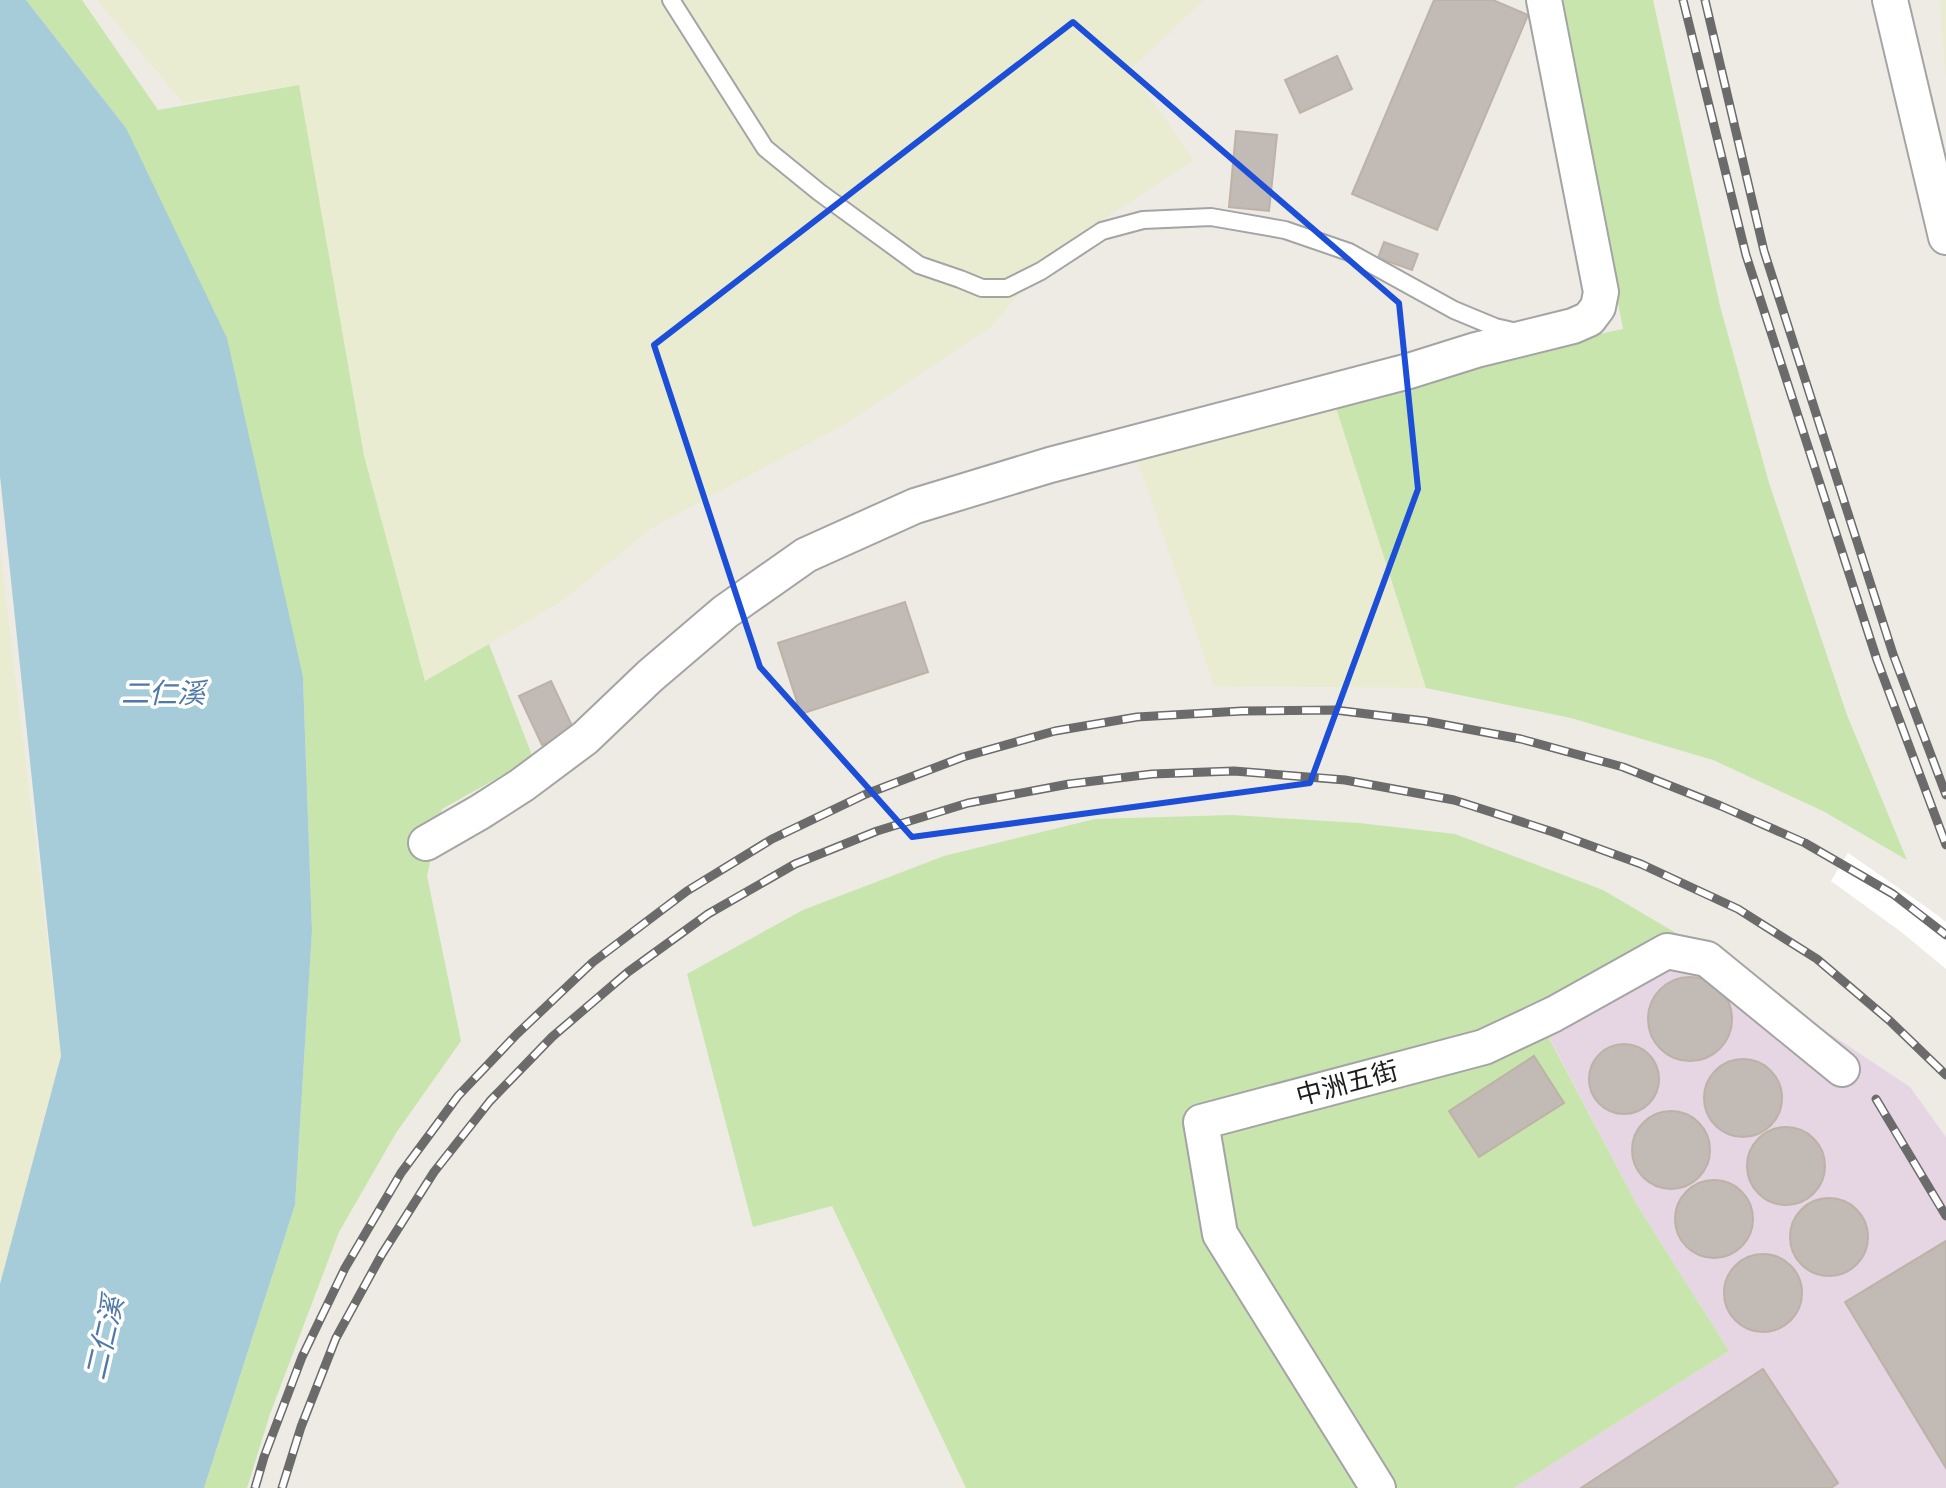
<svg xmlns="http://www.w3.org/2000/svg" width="1946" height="1488" font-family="'DM Sans','Noto Sans TC',sans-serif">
<rect width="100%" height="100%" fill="#eeebe4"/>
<path fill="#e6d6e3" d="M 1698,946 L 1910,1087 L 1946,1137 L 1946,1488 L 1514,1488 L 1729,1351 L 1637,1205 L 1549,1037 Z"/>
<path fill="#e9ecd0" d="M 97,0 L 1204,0 L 1130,70 L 1194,160 L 1055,251 L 991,327 L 847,423 L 653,527 L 562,601 L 425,681 L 357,431 L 299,85 L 183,103 Z
M 1940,0 L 1946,0 L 1946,77 L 1945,72 Z
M 1331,392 L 1426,688 L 1214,686 L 1132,444 Z
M 0,549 L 61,1056 L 0,1284 Z"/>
<path fill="#c7e5ac" d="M 26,0 L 82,0 L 158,110 L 299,85 L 364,456 L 425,681 L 489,644 L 533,758 L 442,809 L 427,876 L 461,1041 L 396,1133 L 339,1232 L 270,1414 L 247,1488 L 204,1488 L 295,1205 L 312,931 L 303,677 L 126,128 Z
M 1560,0 L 1653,0 L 1720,306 L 1769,483 L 1847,715 L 1907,860 L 1823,811 L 1713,760 L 1571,718 L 1426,688 L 1331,392 L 1623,329 Z
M 1232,815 L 1359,823 L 1455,834 L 1603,890 L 1698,946 L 1549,1038 L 1637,1205 L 1729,1351 L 1514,1488 L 966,1488 L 832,1206 L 753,1227 L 687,974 L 803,910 L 944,856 L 1095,819 Z"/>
<path fill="#a7ccd9" d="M 0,0 L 26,0 L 126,128 L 227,338 L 303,677 L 312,931 L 295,1205 L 204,1488 L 0,1488 L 0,1284 L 61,1056 L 0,476 Z"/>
<path fill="#fff" d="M 1848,853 L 1929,909 L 1946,922 L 1946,969 L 1900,931 L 1831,881 Z"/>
<path fill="#c2bab4" stroke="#beb2a7" stroke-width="2" d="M 1434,0 L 1493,0 L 1528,15 L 1437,230 L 1352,194 Z
M 1337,56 L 1352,89 L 1300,113 L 1285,80 Z
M 1236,131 L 1277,135 L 1269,211 L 1229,207 Z
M 1384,242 L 1418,254 L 1412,270 L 1378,258 Z
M 905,602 L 928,672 L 801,714 L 778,643 Z
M 551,681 L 574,730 L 542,745 L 519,696 Z
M1648 1019a42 42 0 1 1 84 0a42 42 0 1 1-84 0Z
M1589 1079a35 35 0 1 1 70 0a35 35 0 1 1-70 0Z
M 1534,1056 L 1564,1103 L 1479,1157 L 1449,1111 Z
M1704 1098a39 39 0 1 1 78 0a39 39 0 1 1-78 0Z
M1632 1150a39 39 0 1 1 78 0a39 39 0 1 1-78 0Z
M1747 1166a39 39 0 1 1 78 0a39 39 0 1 1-78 0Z
M1675 1219a39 39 0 1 1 78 0a39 39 0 1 1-78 0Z
M1790 1237a39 39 0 1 1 78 0a39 39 0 1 1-78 0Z
M 1946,1241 L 1946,1468 L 1845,1302 Z
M1724 1293a39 39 0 1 1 78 0a39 39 0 1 1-78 0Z
M 1763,1369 L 1838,1483 L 1831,1488 L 1581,1488 Z"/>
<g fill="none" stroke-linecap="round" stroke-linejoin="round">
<defs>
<path id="service" d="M 671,0 L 765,148 L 819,192 L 919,265 L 960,279 L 982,288 L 1007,288 L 1041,271 L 1102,231 L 1143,220 L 1211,217 L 1285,230 L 1349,252 L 1454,310 L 1495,327 L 1517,332"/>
<path id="minor" d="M 1890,0 L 1946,237
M 426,843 L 480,812 L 522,785 L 585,738 L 650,676 L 725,612 L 806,555 L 915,506 L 1050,465 L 1409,371 L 1476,350 L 1573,326 L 1589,319 L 1598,307 L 1601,292 L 1544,0
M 1378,1488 L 1220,1234 L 1201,1122 L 1484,1047 L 1554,1014 L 1667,951 L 1707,959 L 1842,1069"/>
</defs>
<use href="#service" stroke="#a4a4a4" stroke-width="20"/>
<use href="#minor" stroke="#a4a4a4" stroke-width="38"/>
<use href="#service" stroke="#fff" stroke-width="16"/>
<use href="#minor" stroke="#fff" stroke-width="34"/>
<defs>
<path id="rail" d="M 1683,0 L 1746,255 L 1877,660 L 1946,845
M 1705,0 L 1764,251 L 1893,654 L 1946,795
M 1876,1099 L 1946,1216
M 255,1488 L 264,1457 L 302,1357 L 345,1268 L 401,1173 L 458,1096 L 517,1034 L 593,962 L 687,891 L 772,839 L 866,794 L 963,757 L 1055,731 L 1137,717 L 1242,711 L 1335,710 L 1425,721 L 1521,739 L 1623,767 L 1721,806 L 1805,843 L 1893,894 L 1946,935
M 282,1488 L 301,1427 L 336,1338 L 382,1254 L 434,1172 L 490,1101 L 552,1037 L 628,972 L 708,914 L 795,864 L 877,831 L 968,803 L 1069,784 L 1152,774 L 1234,771 L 1345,780 L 1454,800 L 1553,832 L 1641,864 L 1738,909 L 1817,959 L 1890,1021 L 1946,1075"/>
</defs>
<use href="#rail" stroke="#6b6b6b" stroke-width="9"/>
<use href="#rail" stroke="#fff" stroke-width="6" stroke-dasharray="18" stroke-linecap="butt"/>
</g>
<path fill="none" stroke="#1d4ed8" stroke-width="6" stroke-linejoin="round" d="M 1073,22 L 1399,303 L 1418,489 L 1310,783 L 912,837 L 760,667 L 654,345 Z"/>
<g text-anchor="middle" stroke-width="7" stroke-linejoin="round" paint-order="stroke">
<g font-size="26" fill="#1d1d1d" stroke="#fff">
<text transform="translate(1347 1083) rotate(-15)" y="9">中洲五街</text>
</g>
<g font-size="28" font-style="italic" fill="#5079a7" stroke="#fff">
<text x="163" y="703">二仁溪</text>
<text transform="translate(104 1338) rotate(-77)" y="10">二仁溪</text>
</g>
</g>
</svg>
